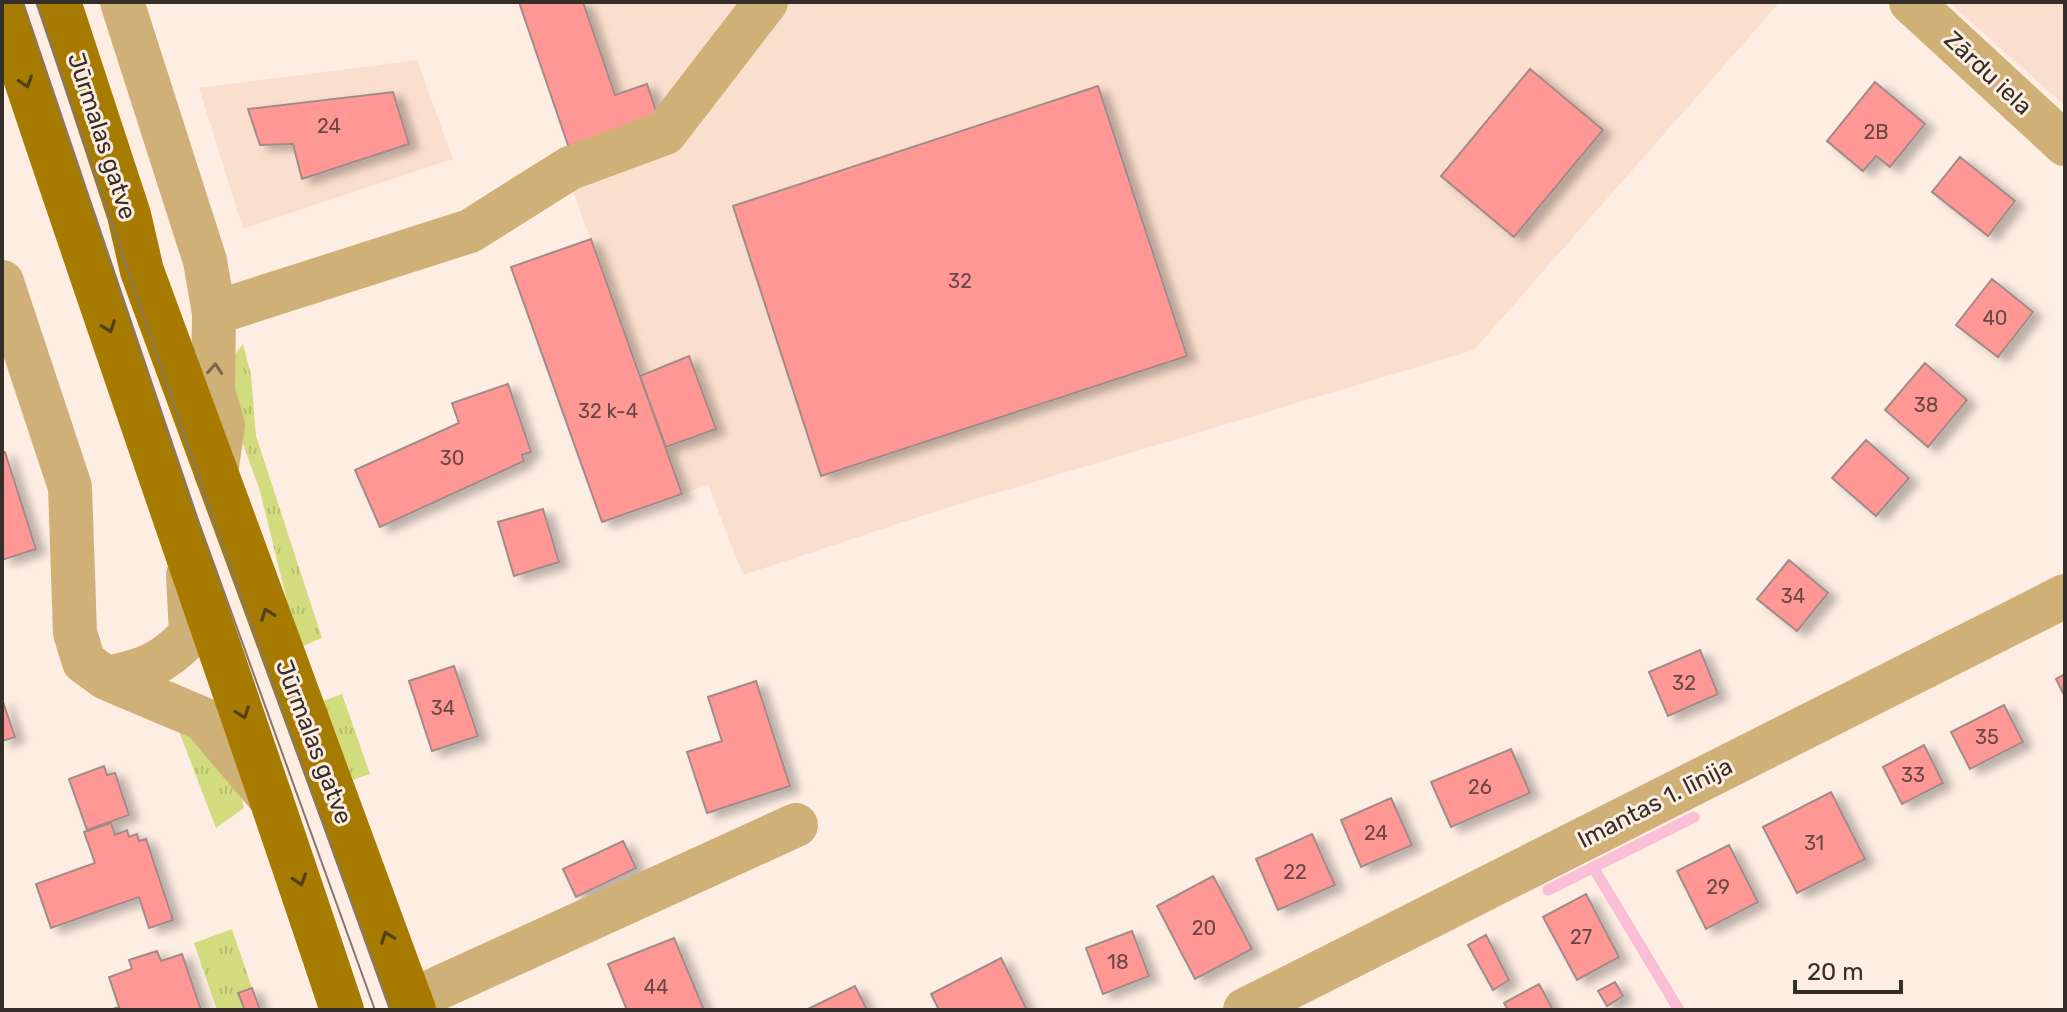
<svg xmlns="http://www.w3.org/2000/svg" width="2067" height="1012" font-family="Rubik,sans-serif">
<defs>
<pattern id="grass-tufts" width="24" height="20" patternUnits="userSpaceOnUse" patternTransform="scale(2)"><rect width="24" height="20" fill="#d2dc7f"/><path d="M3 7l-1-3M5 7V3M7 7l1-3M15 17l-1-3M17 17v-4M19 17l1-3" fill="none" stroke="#b5bd6e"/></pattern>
<filter id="shadow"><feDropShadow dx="9" dy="5" stdDeviation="4" flood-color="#0004"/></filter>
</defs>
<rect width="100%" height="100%" fill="#fdede3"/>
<path fill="#fadfce" d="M 519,2 L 1780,2 L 1474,350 L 943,509 L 743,575 L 708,485 L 682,494 L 666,447 L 716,428 L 689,357 L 640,376 L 571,186 L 569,148 Z
M 1949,2 L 2065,2 L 2065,106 Z
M 417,60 L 453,159 L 243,229 L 199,88 Z"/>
<path fill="url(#grass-tufts)" d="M 243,344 L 251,375 L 256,436 L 322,638 L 303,646 L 288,605 L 260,491 L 226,397 L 233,357 Z
M 342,694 L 370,774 L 353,780 L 323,701 Z
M 175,721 L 194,729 L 241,796 L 244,808 L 216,828 Z
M 232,929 L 252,988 L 238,993 L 245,1010 L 217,1010 L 194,943 Z"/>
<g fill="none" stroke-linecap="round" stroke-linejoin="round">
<path stroke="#fabfd7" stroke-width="11" d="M 1593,867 L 1679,1010
M 1548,890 L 1694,817"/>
</g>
<path fill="#ff9794" stroke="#a18b89" stroke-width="2" filter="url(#shadow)" d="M 519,2 L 583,2 L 615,95 L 647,84 L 658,117 L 569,148 Z
M 1530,69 L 1603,130 L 1514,237 L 1441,176 Z
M 1875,82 L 1925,124 L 1890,167 L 1876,156 L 1863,171 L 1827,141 Z
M 1098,86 L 1187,356 L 821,476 L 733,206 Z
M 393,92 L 409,144 L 302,179 L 293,144 L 260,145 L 248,109 Z
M 1960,157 L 2015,201 L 1988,236 L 1932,192 Z
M 591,239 L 682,494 L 602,522 L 511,267 Z
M 1992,279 L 2033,312 L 1998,357 L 1956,325 Z
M 689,356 L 716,429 L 666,447 L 640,376 Z
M 1925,363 L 1967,400 L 1928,447 L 1885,410 Z
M 508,384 L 531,452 L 522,455 L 524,461 L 380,527 L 355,470 L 459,423 L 452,403 Z
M 1866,440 L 1909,478 L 1876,516 L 1832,478 Z
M 5,452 L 36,549 L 2,560 L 2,453 Z
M 543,509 L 559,562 L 514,576 L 498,522 Z
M 1789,560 L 1828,593 L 1797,631 L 1757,599 Z
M 1700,650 L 1718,694 L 1668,716 L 1649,672 Z
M 454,666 L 478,736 L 432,751 L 409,681 Z
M 2065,674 L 2065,697 L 2056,679 Z
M 756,681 L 790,786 L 707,813 L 687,752 L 722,741 L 708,697 Z
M 2,699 L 15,737 L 2,741 Z
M 2004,705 L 2023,742 L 1970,769 L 1951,732 Z
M 1924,745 L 1943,783 L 1902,804 L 1883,767 Z
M 1511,749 L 1530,793 L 1451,827 L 1431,782 Z
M 104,766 L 107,775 L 115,773 L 129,815 L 87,830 L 69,779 Z
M 1831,792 L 1865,859 L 1797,893 L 1763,827 Z
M 1391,798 L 1412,845 L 1361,867 L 1341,820 Z
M 111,823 L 115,835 L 127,830 L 129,837 L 137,834 L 139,841 L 146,839 L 173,920 L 149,928 L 139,897 L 51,928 L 36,884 L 95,863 L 84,832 Z
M 1312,834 L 1335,885 L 1278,910 L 1256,859 Z
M 623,841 L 636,868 L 576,897 L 563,869 Z
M 1729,845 L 1758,902 L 1706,929 L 1677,871 Z
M 1213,876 L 1252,949 L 1195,979 L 1157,906 Z
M 1586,894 L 1619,957 L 1577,980 L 1543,917 Z
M 1132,931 L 1149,976 L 1103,994 L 1086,948 Z
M 1486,935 L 1509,980 L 1493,990 L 1468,945 Z
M 674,938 L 704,1010 L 627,1010 L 608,964 Z
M 157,951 L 161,961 L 182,954 L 201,1010 L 110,1010 L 119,1007 L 109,977 L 132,969 L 129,960 Z
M 1001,958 L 1027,1010 L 939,1010 L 931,994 Z
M 1615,982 L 1623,996 L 1607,1006 L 1598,991 Z
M 1539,984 L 1553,1010 L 1508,1010 L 1504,1003 Z
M 855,986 L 867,1010 L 806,1010 Z
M 252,988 L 260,1010 L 245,1010 L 238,993 Z"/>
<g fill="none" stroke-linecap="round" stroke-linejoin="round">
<path stroke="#cfb177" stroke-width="44" d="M 122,2 L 205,261 L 214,313 L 213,391 L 223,425 L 216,473
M 1911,2 L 2065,144
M 2,282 L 70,487 L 75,633 L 84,662 L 106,678 L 203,719 L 271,799
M 214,313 L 470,231 L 570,168 L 665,133 L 766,2
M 106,678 C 146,670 163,664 191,634 L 188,575
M 410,1001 L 796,825
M 1245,1010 L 2065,596"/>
<path stroke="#a77b00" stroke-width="44" d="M 59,2 L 129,215 L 142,271 L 414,1010
M 2,8 C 112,343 231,675 342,1010"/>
<path stroke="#837871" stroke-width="2" d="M 23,2 L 198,520 L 375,1010
M 36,2 L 211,513 L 390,1010"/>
</g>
<defs><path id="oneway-chevron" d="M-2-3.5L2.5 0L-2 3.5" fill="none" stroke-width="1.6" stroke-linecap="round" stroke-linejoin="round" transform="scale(2)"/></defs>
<g stroke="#51401e">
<use href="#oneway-chevron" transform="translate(26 82) rotate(72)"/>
<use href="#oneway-chevron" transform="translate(109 327) rotate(70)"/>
<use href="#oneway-chevron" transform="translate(267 614) rotate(-110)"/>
<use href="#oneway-chevron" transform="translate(243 713) rotate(71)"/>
<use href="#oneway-chevron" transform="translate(300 880) rotate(72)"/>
<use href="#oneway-chevron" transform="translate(387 937) rotate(-110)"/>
</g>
<use stroke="#7a684c" href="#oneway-chevron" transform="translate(215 369) rotate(-86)"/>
<g text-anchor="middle" stroke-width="6" stroke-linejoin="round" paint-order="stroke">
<g font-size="20" fill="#674843">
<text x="329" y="133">24</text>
<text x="1876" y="139">2B</text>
<text x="960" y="288">32</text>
<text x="1995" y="325">40</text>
<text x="1926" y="412">38</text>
<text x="608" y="418">32 k-4</text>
<text x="452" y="465">30</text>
<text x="1793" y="603">34</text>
<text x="1684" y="690">32</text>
<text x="443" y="715">34</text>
<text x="1987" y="744">35</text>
<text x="1913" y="782">33</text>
<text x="1480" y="794">26</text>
<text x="1376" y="840">24</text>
<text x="1814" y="850">31</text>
<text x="1295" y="879">22</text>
<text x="1718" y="894">29</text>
<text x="1204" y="935">20</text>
<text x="1581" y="944">27</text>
<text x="1118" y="969">18</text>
<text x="656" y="994">44</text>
</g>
<g font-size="24" fill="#342d28" stroke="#fdede3">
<text transform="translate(1988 73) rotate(43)" y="8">Zārdu iela</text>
<text transform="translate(102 136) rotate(72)" y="8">Jūrmalas gatve</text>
<text transform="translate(314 742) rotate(69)" y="8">Jūrmalas gatve</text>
<text transform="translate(1655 803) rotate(-27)" y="8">Imantas 1. līnija</text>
</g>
</g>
<rect width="2067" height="1012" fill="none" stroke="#342d28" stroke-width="8"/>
<path d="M1795 980v12h106v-12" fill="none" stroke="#342d28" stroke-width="4"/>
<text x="1807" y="980" font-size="24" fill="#342d28" stroke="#fdede3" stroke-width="6" paint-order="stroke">20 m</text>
</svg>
